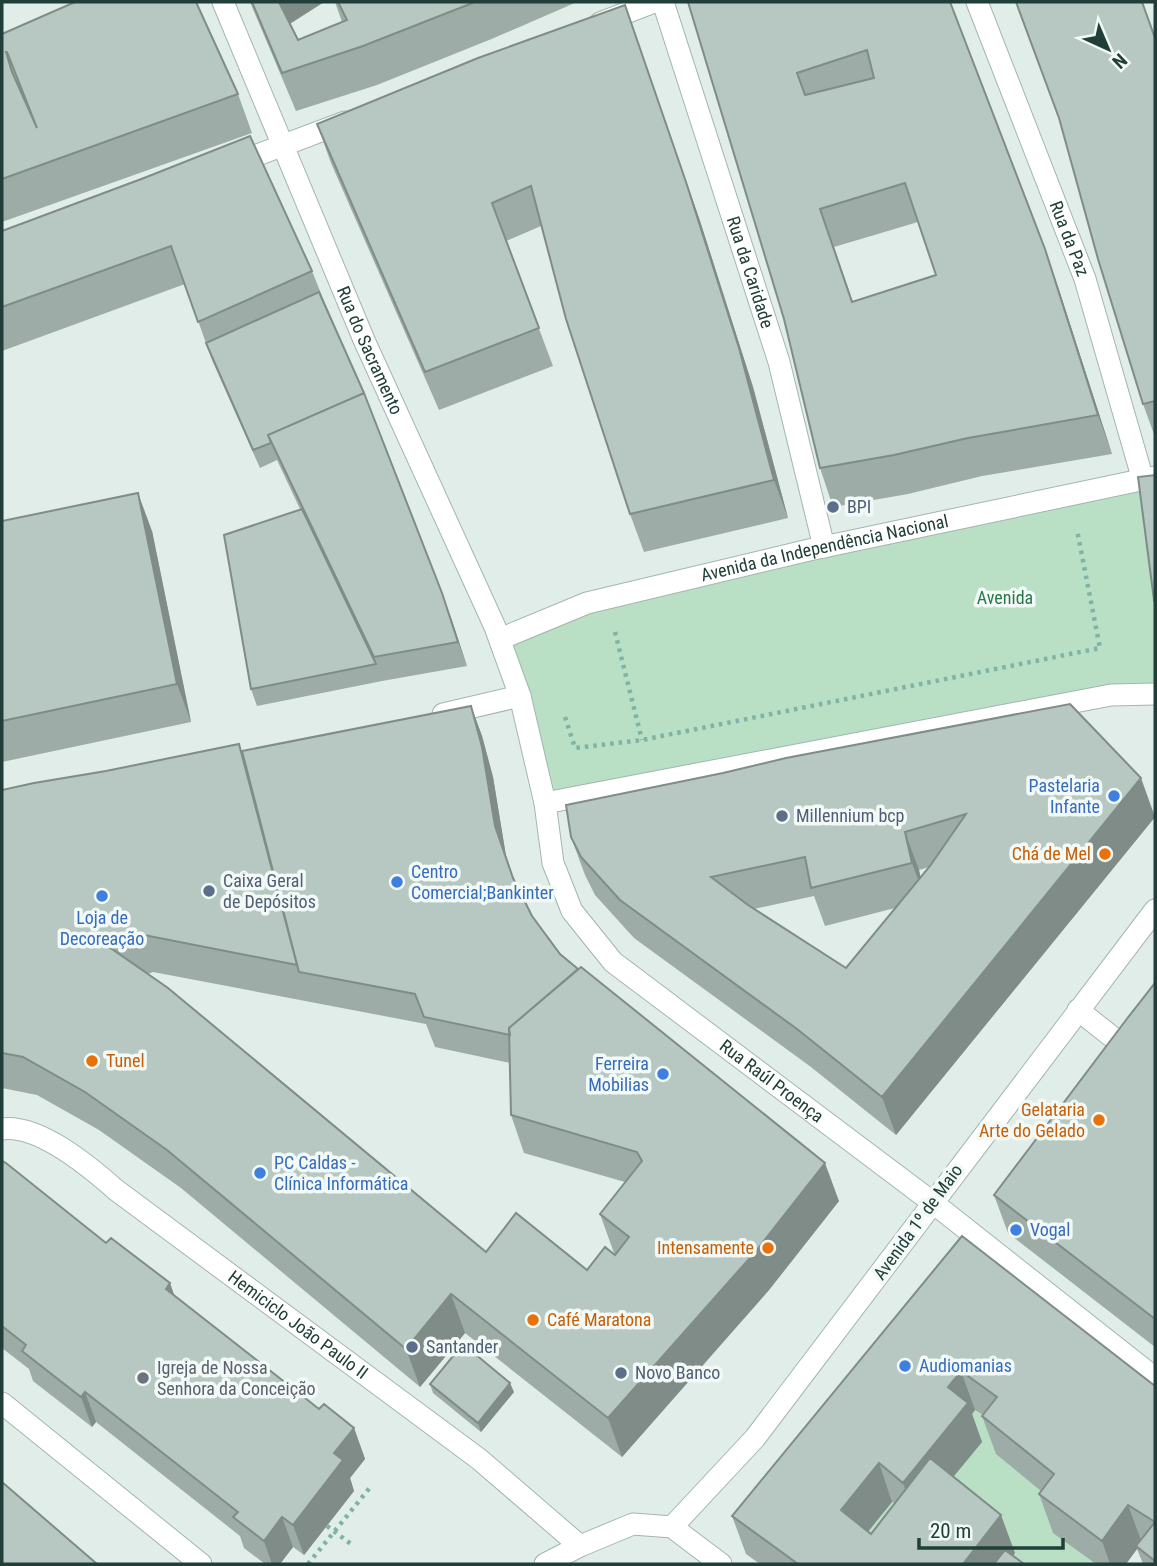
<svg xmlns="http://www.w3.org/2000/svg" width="1157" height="1566" font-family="'Roboto Condensed',sans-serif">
<rect width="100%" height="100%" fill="#e1ede8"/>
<path fill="#b9dfc5" d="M 1155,477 L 1155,694 L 545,803 L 500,639 L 587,603 Z
M 975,1410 L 999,1426 L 1060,1505 L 1096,1564 L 1007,1564 L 855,1548 L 892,1502 Z"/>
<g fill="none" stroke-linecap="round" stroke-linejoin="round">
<defs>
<g id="minor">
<path id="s1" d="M 223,2 L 364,340 L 495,627 L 520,696 L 545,803 L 553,863 L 572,911 L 613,962 L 932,1202 L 1155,1378"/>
<path id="s2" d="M 663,2 L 779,362 L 824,547"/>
<path id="s3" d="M 977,2 L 1085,279 L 1143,480"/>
<path d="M 600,23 L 654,2"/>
<path d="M 231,165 L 345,122"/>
<path id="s4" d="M 500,639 L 587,603 L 809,550 L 1155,477"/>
<path d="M 443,714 L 520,696"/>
<path d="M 545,803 L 1111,695 L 1155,694"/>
<path d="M 1078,1010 L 1135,1055"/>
<path id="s5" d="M 2,1129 C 39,1124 90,1167 116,1190 L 479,1459 L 580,1546"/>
<path d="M 2,1403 L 201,1564"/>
<path d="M 672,1527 L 755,1438 L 1155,910"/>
<path d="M 545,1564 L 580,1546 L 633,1524 L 672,1527 L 721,1564"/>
</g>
</defs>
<use href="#minor" stroke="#a3b5b0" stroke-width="23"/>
<path stroke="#80b2a5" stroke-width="4.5" stroke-dasharray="3.5 5" stroke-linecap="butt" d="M 615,632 L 642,740
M 565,717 L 575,748 L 642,740 L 1100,648 L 1077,530
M 327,1526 L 351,1544
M 308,1564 L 372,1485"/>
<use href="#minor" stroke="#fff" stroke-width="21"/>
</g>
<path fill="#9daca6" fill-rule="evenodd" d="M 250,2 L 324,2 L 290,24 L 298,40 L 342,22 L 335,2 L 577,2 L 494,38 L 377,85 L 296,111 Z
M 688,2 L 950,2 L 1058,287 L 1112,454 L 982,476 L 908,494 L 833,507 L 820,468 L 784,319 ZM 918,222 L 936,275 L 853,302 L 834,247 Z
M 625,5 L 700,221 L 753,387 L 788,518 L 644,552 L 630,514 L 541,226 L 506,241 L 553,366 L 439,410 L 331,163 L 317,124 Z
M 2,34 L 238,94 L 252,133 L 2,222 Z
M 1155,37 L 1155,437 L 1143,404 Z
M 144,178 L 312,271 L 451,618 L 467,666 L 382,681 L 257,706 L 251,689 L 300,509 L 277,460 L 260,468 L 212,360 L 185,284 L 2,351 L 2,231 Z
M 2,521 L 152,531 L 191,722 L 2,762 Z
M 471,706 L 482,736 L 493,777 L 506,856 L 514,880 L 532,916 L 560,954 L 839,1201 L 769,1290 L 622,1457 L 465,1333 L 420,1387 L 181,1188 L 99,1130 L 37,1095 L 2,1088 L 2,790 L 242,751 ZM 153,972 L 426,1024 L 435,1047 L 510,1063 L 511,1115 L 524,1153 L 625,1182 L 600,1214 L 614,1253 L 616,1254 L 587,1270 L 486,1252 L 148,974 Z
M 566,805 L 1155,817 L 896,1135 L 811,1067 L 634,938 L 595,895 L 585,875 L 571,837 ZM 929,867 L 920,878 L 919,870 ZM 814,896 L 825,926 L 895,908 L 846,968 L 754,909 Z
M 1155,983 L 1155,1347 L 1008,1233 L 994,1195 Z
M 2,1161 L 319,1409 L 354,1428 L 365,1459 L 350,1478 L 354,1491 L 304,1555 L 293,1547 L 280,1564 L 265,1564 L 244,1548 L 240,1536 L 96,1422 L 92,1427 L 33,1381 L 29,1369 L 2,1348 Z
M 962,1236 L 1155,1386 L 1155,1564 L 1143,1564 L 1137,1549 L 1126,1564 L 1096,1564 L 1053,1533 L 1039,1494 L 1041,1491 L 996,1454 L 982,1416 L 983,1415 L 975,1410 L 972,1414 L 982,1442 L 953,1477 L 1015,1553 L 1013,1556 L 1024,1564 L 760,1564 L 746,1554 L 732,1516 ZM 892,1502 L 895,1503 L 871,1534 L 868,1531 Z
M 430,1384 L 514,1392 L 481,1432 L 433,1393 Z"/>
<path fill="#7f8c87" d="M 277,2 L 324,2 L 286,26 Z
M 625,5 L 700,221 L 753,387 L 788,518 L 774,480 Z
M 1045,249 L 1058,287 L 1112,454 L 1098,415 Z
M 138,493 L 152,531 L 191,722 L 177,684 Z
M 442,593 L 451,618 L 467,666 L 458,642 Z
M 471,706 L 482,736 L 493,777 L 506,856 L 495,826 Z
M 1141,778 L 1155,817 L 896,1135 L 882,1097 Z
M 905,832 L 919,870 L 926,901 L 912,863 Z
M 825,1163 L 839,1201 L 769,1290 L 622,1457 L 608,1418 Z
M 170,1283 L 181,1314 L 166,1289 Z
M 451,1294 L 465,1333 L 420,1387 L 406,1349 Z
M 961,1371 L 975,1410 L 972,1414 L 982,1442 L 917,1521 L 903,1483 L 948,1387 Z
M 510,1383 L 514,1392 L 481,1432 L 478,1423 Z
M 85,1392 L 96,1422 L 92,1427 L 81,1397 Z
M 354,1428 L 365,1459 L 350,1478 L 354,1491 L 304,1555 L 293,1525 L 334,1453 Z
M 879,1463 L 892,1502 L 855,1548 L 841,1510 Z
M 1128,1505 L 1142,1543 L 1136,1546 L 1137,1549 L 1126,1564 L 1110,1564 L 1102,1541 Z
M 1001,1515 L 1015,1553 L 1007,1564 L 963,1564 Z
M 282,1517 L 293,1547 L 280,1564 L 272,1564 L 264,1541 Z"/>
<path fill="#b6c8c1" stroke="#7f8c87" stroke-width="2" fill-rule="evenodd" d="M 75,2 L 196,2 L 238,94 L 2,179 L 2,34 ZM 6,52 L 7,52 L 37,128 L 12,72 Z
M 252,2 L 279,2 L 298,40 L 347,20 L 338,2 L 475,2 L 363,46 L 282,73 Z
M 688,2 L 950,2 L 1045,249 L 1098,415 L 968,438 L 894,455 L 820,468 L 784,319 ZM 867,50 L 874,78 L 805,95 L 797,73 ZM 905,183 L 936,275 L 852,302 L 820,209 Z
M 1016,2 L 1142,2 L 1155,38 L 1155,401 L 1143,404 L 1098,259 L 1059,118 Z
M 625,5 L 686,182 L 739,348 L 774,480 L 630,514 L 566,319 L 531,186 L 492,203 L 539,328 L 425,372 L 317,124 L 478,58 Z
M 250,136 L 312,271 L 198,322 L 171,246 L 2,307 L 2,231 L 144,178 Z
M 319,292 L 364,393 L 268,435 L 271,443 L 253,450 L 206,343 Z
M 364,393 L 442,593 L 458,642 L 374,657 L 268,435 Z
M 1155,475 L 1155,599 L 1154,600 L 1138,477 Z
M 138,493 L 177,684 L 2,721 L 2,521 Z
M 302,509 L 376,664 L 251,689 L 224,535 Z
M 1070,704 L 1141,778 L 882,1097 L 797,1029 L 620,900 L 581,857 L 571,837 L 566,805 L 723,773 L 786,758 ZM 966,814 L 930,866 L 846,968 L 748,905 L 711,877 L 805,857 L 811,888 L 912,863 L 905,832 Z
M 471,706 L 482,747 L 495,826 L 513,878 L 532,916 L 560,954 L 578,969 L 509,1028 L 510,1035 L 424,1017 L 415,994 L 299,972 L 242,751 Z
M 239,744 L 297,965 L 139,934 L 105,944 L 168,988 L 486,1252 L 516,1213 L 587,1270 L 605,1247 L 615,1255 L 629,1237 L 600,1214 L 642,1161 L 637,1152 L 511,1115 L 509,1028 L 581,967 L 825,1163 L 756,1251 L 608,1418 L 451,1294 L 406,1349 L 167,1150 L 85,1092 L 23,1057 L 2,1053 L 2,790 L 34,783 L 106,771 Z
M 1155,983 L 1155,1319 L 994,1195 L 1126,1020 Z
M 2,1161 L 6,1163 L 106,1243 L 111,1238 L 170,1283 L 166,1289 L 319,1409 L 324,1404 L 354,1428 L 334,1453 L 343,1460 L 293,1525 L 282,1517 L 264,1541 L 233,1517 L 238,1512 L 85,1392 L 81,1397 L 22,1351 L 26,1345 L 2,1326 Z
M 962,1236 L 1155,1386 L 1155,1561 L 1136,1546 L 1155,1522 L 1128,1505 L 1102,1541 L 1039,1494 L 1054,1474 L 982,1416 L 997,1397 L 961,1371 L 948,1387 L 968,1403 L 903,1483 L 879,1463 L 841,1510 L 871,1534 L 930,1458 L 1001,1515 L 963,1564 L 798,1564 L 732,1516 Z
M 463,1344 L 510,1383 L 478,1423 L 430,1384 Z
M 2,1482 L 97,1564 L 2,1564 Z
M 1005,1550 L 1024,1564 L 994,1564 Z"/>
<g fill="#5c6f8a" stroke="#f2f9f6" stroke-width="2.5">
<circle cx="833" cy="507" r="7"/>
<circle cx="782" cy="816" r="7"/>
<circle cx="209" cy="891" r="7"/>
<circle cx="412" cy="1347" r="7"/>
<circle cx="621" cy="1373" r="7"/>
</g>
<g fill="#3f7fe0" stroke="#f2f9f6" stroke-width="2.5">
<circle cx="1114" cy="796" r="7"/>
<circle cx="397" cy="882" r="7"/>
<circle cx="102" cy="896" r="7"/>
<circle cx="663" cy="1074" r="7"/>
<circle cx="260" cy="1173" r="7"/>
<circle cx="1016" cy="1230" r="7"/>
<circle cx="905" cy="1366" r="7"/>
</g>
<g fill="#e8710a" stroke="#f2f9f6" stroke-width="2.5">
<circle cx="1105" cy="854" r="7"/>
<circle cx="92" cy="1061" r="7"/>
<circle cx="1099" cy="1120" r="7"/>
<circle cx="768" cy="1248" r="7"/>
<circle cx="533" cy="1320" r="7"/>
</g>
<circle fill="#6b7280" stroke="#f2f9f6" stroke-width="2.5" cx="143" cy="1378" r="7"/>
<g text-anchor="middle" stroke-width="7" stroke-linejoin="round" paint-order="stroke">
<g font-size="18" fill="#203f38" stroke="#f2f9f6">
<text dy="6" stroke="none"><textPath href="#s3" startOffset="254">Rua da Paz</textPath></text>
<text dy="6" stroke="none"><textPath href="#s2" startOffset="284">Rua da Caridade</textPath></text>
<text dy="6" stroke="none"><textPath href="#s1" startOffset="378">Rua do Sacramento</textPath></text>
<text dy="6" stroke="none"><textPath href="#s4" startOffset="338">Avenida da Independência Nacional</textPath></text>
<text dy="6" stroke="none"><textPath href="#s1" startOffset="1241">Rua Raúl Proença</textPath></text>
<text transform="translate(918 1222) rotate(-54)" y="6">Avenida 1º de Maio</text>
<text dy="6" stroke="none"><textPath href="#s5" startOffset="359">Hemiciclo João Paulo II</textPath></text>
</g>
<g font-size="18" fill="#4e5e75" stroke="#f2f9f6" text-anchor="start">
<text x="847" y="513">BPI</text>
<text x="796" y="822">Millennium bcp</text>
<text x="223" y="887">Caixa Geral<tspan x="223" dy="21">de Depósitos</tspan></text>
<text x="426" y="1353">Santander</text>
<text x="635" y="1379">Novo Banco</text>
</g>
<g font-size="18" fill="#28784b" stroke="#f2f9f6">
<text x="1005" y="604">Avenida</text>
</g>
<g font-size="18" fill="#366cbe" stroke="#f2f9f6" text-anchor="start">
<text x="1100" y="792" text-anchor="end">Pastelaria<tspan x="1100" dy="21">Infante</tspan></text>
<text x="411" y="878">Centro<tspan x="411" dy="21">Comercial;Bankinter</tspan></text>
<text x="102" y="924" text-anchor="middle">Loja de<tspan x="102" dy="21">Decoreação</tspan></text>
<text x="649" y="1070" text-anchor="end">Ferreira<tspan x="649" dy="21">Mobilias</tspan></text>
<text x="274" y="1169">PC Caldas -<tspan x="274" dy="21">Clínica Informática</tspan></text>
<text x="1030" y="1236">Vogal</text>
<text x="919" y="1372">Audiomanias</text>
</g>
<g font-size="18" fill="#c56008" stroke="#f2f9f6" text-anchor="end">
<text x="1091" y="860">Chá de Mel</text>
<text x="106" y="1067" text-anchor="start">Tunel</text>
<text x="1085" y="1116">Gelataria<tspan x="1085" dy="21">Arte do Gelado</tspan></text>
<text x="754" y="1254">Intensamente</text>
<text x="547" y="1326" text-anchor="start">Café Maratona</text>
</g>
<g font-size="18" fill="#5b616d" stroke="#f2f9f6" text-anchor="start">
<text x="157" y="1374">Igreja de Nossa<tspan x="157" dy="21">Senhora da Conceição</tspan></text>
</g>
</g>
<rect width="1157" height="1566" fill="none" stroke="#203f38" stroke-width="7"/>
<g transform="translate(1108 49) rotate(136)" stroke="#f2f9f6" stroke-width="5" paint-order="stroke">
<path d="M0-5L12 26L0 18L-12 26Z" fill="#203f38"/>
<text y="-10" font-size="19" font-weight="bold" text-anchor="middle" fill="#203f38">N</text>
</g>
<path d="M919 1538v10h144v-10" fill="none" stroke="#203f38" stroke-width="3.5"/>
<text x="930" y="1538" font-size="21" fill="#203f38" stroke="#f2f9f6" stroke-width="5" paint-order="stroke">20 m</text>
</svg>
